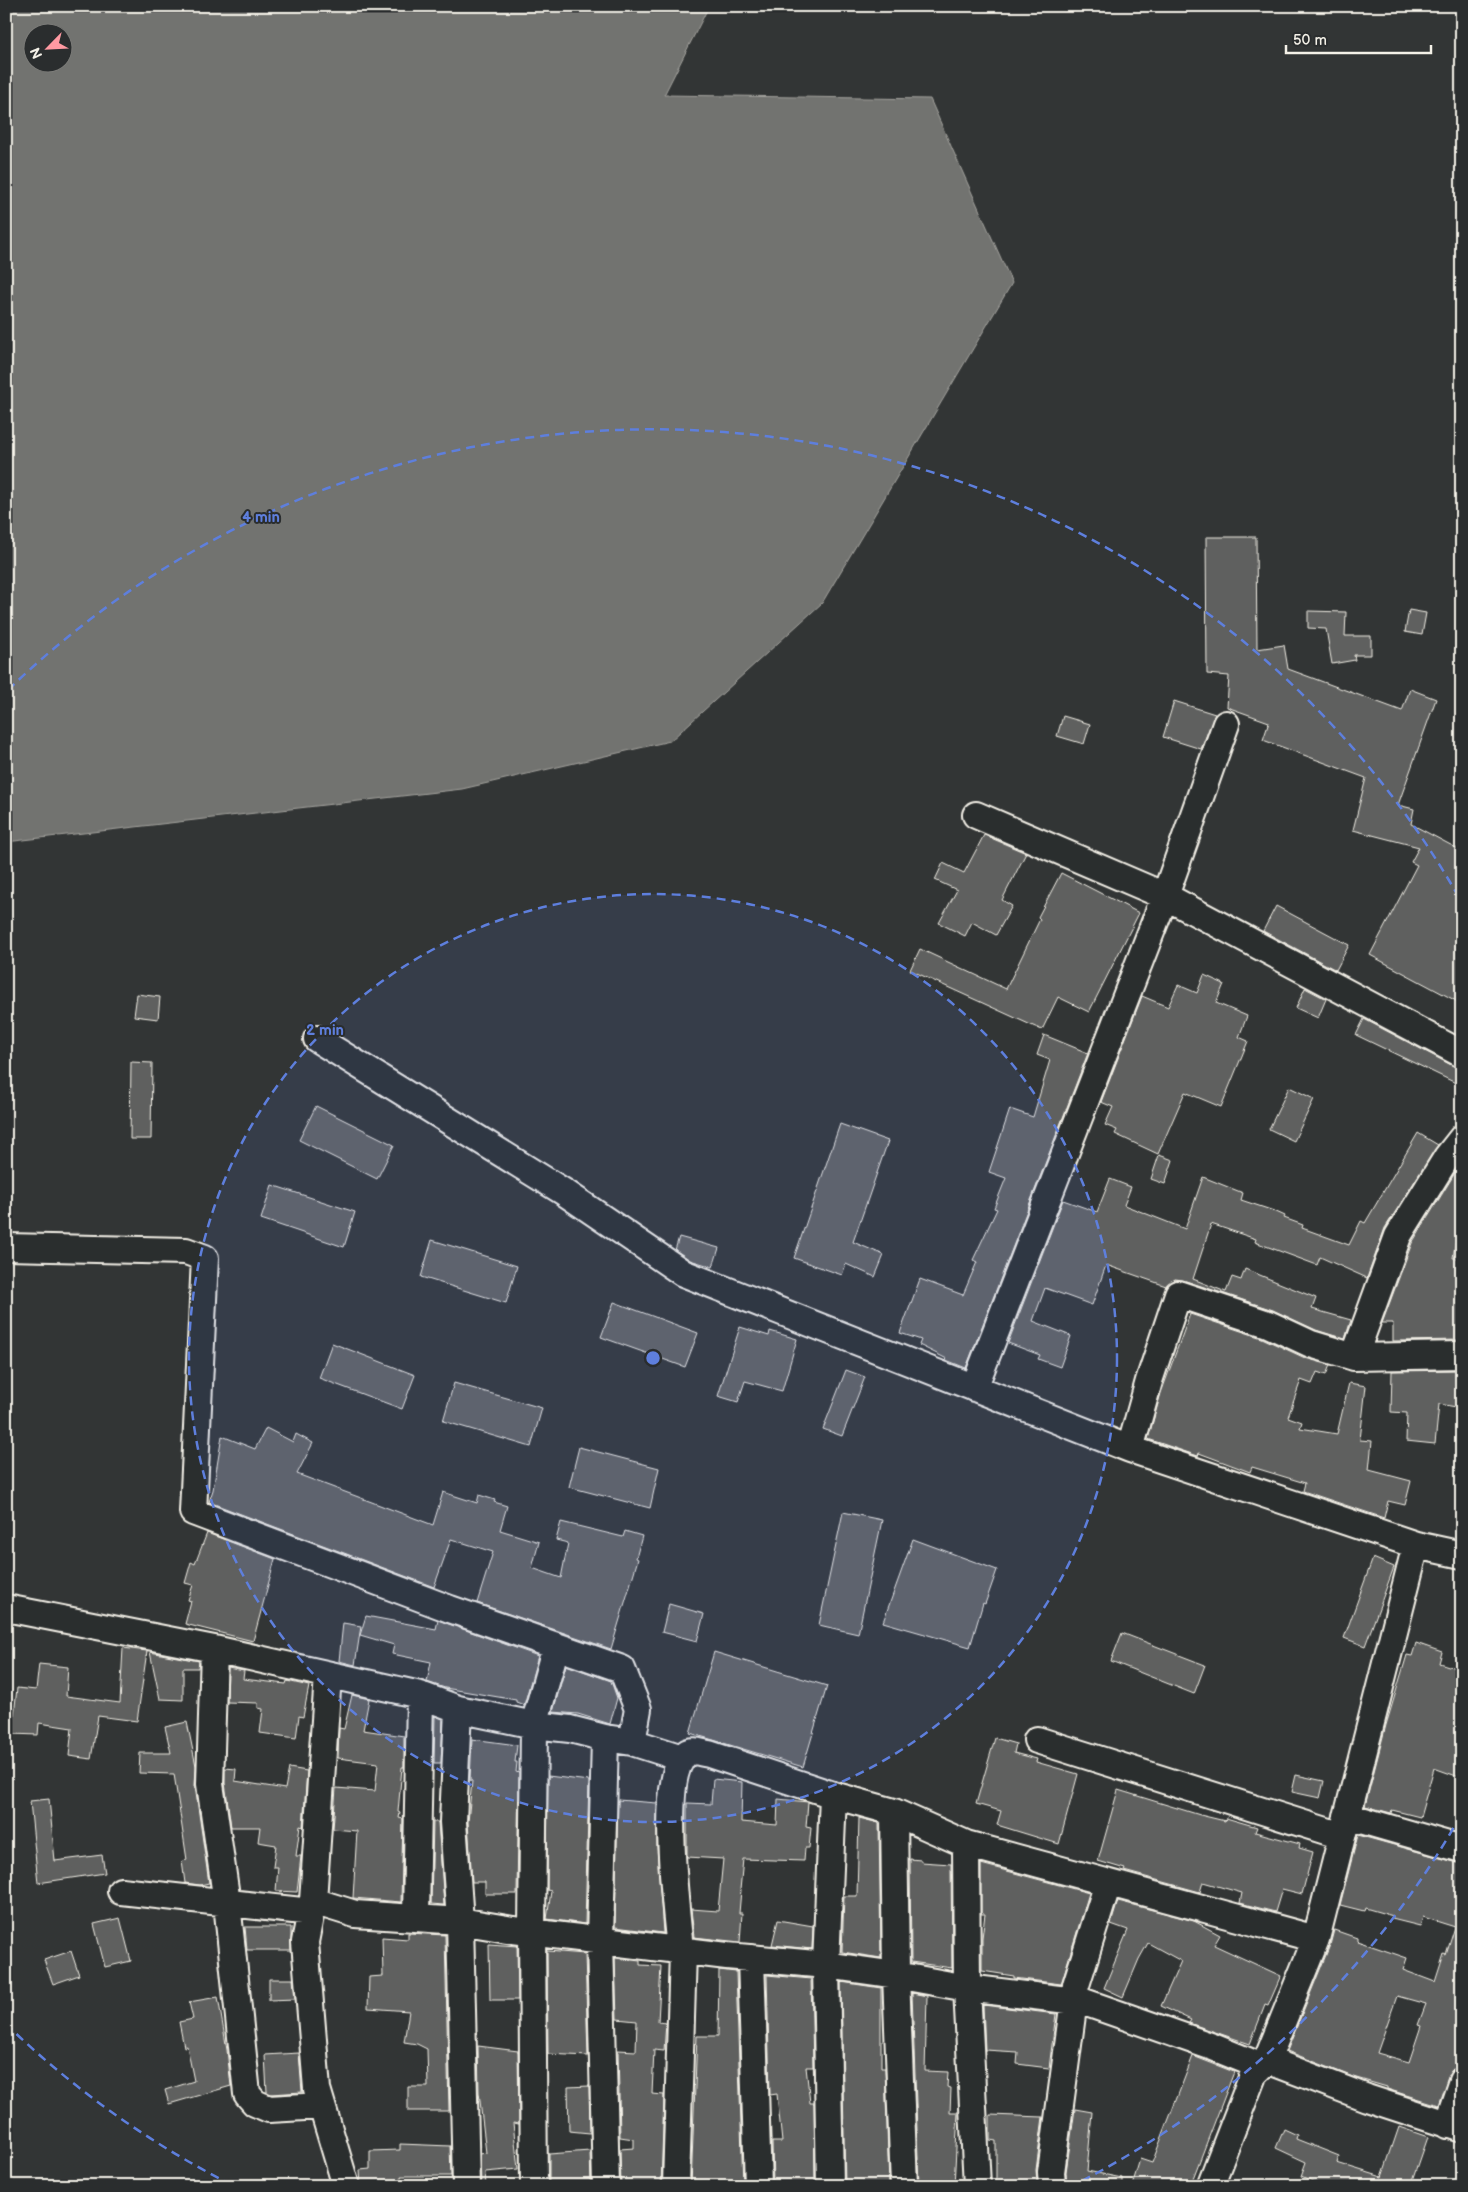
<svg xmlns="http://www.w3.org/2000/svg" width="1468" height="2192" font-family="'Balsamiq Sans',sans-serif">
<rect width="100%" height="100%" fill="#323535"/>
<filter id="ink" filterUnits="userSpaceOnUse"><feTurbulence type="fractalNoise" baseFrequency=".02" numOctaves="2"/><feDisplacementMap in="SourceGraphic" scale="10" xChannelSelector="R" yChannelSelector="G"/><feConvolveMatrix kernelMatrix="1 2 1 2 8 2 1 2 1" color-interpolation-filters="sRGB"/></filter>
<g filter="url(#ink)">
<path fill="#727370" stroke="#a6a5a0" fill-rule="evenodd" d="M 6,6 L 709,6 L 664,95 L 930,99 L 1012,283 L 822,603 L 670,741 L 462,789 L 6,842 ZM 32,32 L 62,32 L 62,62 L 32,62 Z"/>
<path fill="#5f605f" stroke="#f4f1e8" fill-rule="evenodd" d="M 1206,537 L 1256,537 L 1257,649 L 1284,645 L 1288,669 L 1402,711 L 1410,689 L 1436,699 L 1398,805 L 1414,809 L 1411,824 L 1462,851 L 1462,1004 L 1370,955 L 1417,865 L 1411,862 L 1419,847 L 1353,830 L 1366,778 L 1263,740 L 1269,722 L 1227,707 L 1229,676 L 1207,674 Z
M 1409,610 L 1426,613 L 1422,635 L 1405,632 Z
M 1308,611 L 1346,612 L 1345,636 L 1371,636 L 1371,655 L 1354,655 L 1355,660 L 1332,664 L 1326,629 L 1308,628 Z
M 1174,701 L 1215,714 L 1201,749 L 1163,737 Z
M 1063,716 L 1090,724 L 1084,744 L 1057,736 Z
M 984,835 L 1026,853 L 1002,900 L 1012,906 L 996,935 L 972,922 L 965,936 L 939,923 L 957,890 L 935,880 L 943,863 L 964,873 Z
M 1061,873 L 1139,913 L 1089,1012 L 1058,997 L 1042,1030 L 910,970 L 920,949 L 1006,989 L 1040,919 L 1038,917 Z
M 1276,906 L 1349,945 L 1336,970 L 1263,931 Z
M 1204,975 L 1224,984 L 1216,1003 L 1247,1016 L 1239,1037 L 1248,1041 L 1221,1107 L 1185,1092 L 1158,1154 L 1115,1134 L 1117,1130 L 1105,1125 L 1113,1107 L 1101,1102 L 1142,996 L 1168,1007 L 1178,985 L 1197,993 Z
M 1305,988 L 1326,999 L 1318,1018 L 1296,1008 Z
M 137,994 L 160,997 L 158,1019 L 134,1016 Z
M 1364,1019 L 1455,1067 L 1462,1069 L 1462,1086 L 1356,1035 Z
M 1044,1035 L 1088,1053 L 966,1368 L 946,1360 L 947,1359 L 919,1345 L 921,1340 L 900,1333 L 920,1279 L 963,1295 L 977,1262 L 973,1260 L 997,1209 L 994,1208 L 1006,1178 L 989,1172 L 1010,1109 L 1033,1117 L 1050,1060 L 1037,1055 Z
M 131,1062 L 152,1063 L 151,1139 L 130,1139 Z
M 1289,1087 L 1314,1099 L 1294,1141 L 1269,1129 Z
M 316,1106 L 394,1145 L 377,1179 L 299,1140 Z
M 840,1124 L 888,1141 L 853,1242 L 884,1255 L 875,1277 L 846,1264 L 842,1275 L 794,1258 Z
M 1418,1133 L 1438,1145 L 1385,1228 L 1367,1278 L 1320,1257 L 1317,1265 L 1255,1242 L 1256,1239 L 1211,1224 L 1193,1279 L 1226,1292 L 1232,1277 L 1241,1280 L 1245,1269 L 1316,1298 L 1312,1309 L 1351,1320 L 1345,1339 L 1316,1330 L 1273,1310 L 1183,1280 L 1175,1279 L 1166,1286 L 1106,1265 L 1092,1305 L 1045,1288 L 1033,1321 L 1071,1336 L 1060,1367 L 1038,1359 L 1040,1355 L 1008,1343 L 1063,1200 L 1097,1212 L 1110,1179 L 1131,1187 L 1124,1205 L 1185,1229 L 1203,1177 L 1243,1193 L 1241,1200 L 1274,1211 L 1285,1216 L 1284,1218 L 1303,1225 L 1302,1228 L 1349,1245 L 1361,1221 L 1365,1223 Z
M 1159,1155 L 1173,1160 L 1165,1184 L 1151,1179 Z
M 1458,1168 L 1462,1169 L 1462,1215 L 1460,1215 L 1453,1258 L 1462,1258 L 1462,1340 L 1393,1341 L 1393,1323 L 1382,1323 L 1412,1243 Z
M 272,1185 L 355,1212 L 344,1247 L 261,1219 Z
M 679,1237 L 719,1248 L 713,1267 L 690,1260 L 675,1250 Z
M 432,1240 L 517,1266 L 506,1303 L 421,1277 Z
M 614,1302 L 698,1333 L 685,1367 L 601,1337 Z
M 1190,1314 L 1262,1338 L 1305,1358 L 1330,1365 L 1326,1375 L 1317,1372 L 1312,1384 L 1301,1380 L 1288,1417 L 1302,1422 L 1300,1428 L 1337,1434 L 1349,1383 L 1366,1386 L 1360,1440 L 1372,1441 L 1369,1470 L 1411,1481 L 1405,1505 L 1388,1501 L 1384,1518 L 1303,1491 L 1305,1483 L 1252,1467 L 1250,1472 L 1199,1453 L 1198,1456 L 1148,1439 L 1161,1393 Z
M 740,1327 L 769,1336 L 770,1331 L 797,1339 L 782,1391 L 745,1381 L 738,1402 L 718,1396 Z
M 332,1343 L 415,1375 L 402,1409 L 319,1378 Z
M 846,1370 L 865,1377 L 842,1436 L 823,1429 Z
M 1462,1370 L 1462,1408 L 1439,1404 L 1435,1444 L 1406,1441 L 1407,1413 L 1391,1412 L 1392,1371 Z
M 454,1383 L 542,1408 L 531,1447 L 443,1421 Z
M 266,1428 L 293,1442 L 296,1434 L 313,1443 L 297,1474 L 433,1525 L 443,1492 L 477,1503 L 479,1495 L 495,1500 L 494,1502 L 507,1506 L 500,1530 L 539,1542 L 532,1568 L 561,1578 L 568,1543 L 556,1540 L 561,1522 L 623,1537 L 625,1531 L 642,1536 L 636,1558 L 638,1559 L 611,1649 L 477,1603 L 493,1552 L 451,1539 L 434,1587 L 209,1502 L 213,1490 L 222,1436 L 255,1449 Z
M 579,1447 L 659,1468 L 650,1508 L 569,1487 Z
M 843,1512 L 882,1520 L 858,1634 L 819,1625 Z
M 207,1533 L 275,1559 L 253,1641 L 185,1624 L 191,1601 L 188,1600 L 193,1585 L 185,1583 L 191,1562 L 195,1564 Z
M 913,1539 L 997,1570 L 985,1604 L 983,1603 L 970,1647 L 883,1622 Z
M 1373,1558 L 1394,1567 L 1365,1646 L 1344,1638 Z
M 669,1604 L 704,1614 L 697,1641 L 662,1632 Z
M 366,1616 L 436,1629 L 438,1620 L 538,1656 L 524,1705 L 516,1702 L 516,1700 L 445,1688 L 427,1682 L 431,1662 L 392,1654 L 394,1645 L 360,1635 Z
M 343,1623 L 361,1626 L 355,1665 L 339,1661 Z
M 1122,1633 L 1205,1665 L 1194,1694 L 1111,1661 Z
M 1416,1643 L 1442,1652 L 1439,1663 L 1462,1670 L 1462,1778 L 1434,1768 L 1420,1817 L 1392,1810 L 1391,1813 L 1365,1806 L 1386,1725 L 1407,1655 L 1412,1656 Z
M 123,1648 L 147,1651 L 137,1721 L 98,1716 L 91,1759 L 69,1756 L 72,1728 L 39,1723 L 38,1735 L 12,1734 L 17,1688 L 36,1690 L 39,1664 L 68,1667 L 66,1696 L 120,1703 Z
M 150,1652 L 199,1661 L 198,1668 L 183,1668 L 183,1700 L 160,1699 Z
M 714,1652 L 827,1686 L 803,1767 L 690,1733 Z
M 566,1665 L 611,1681 L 617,1698 L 610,1724 L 578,1714 L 553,1712 Z
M 228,1668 L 244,1671 L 243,1679 L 286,1684 L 287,1681 L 309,1686 L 303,1717 L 299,1716 L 296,1738 L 260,1733 L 263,1709 L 258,1708 L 258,1703 L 227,1702 Z
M 352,1695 L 369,1699 L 363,1730 L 404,1736 L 404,1767 L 402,1767 L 398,1812 L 400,1813 L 399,1818 L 403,1819 L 401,1902 L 353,1898 L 357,1831 L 333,1829 L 336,1788 L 375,1791 L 378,1763 L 338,1758 L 339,1728 L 344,1729 Z
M 435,1716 L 443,1719 L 441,1763 L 434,1763 Z
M 187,1722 L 196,1766 L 195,1786 L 209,1883 L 200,1885 L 185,1883 L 182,1861 L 187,1860 L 174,1774 L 139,1773 L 140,1753 L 171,1753 L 165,1727 Z
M 995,1738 L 1016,1744 L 1014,1753 L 1037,1759 L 1036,1762 L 1078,1774 L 1059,1844 L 997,1825 L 1001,1811 L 976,1804 Z
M 472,1739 L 517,1745 L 515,1762 L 517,1762 L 516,1772 L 519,1773 L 517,1894 L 485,1894 L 485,1882 L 472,1882 L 468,1822 L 472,1781 L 470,1780 Z
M 225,1768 L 236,1769 L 235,1781 L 285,1789 L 289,1768 L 307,1771 L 303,1827 L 300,1826 L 296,1856 L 301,1856 L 297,1892 L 276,1891 L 278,1867 L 273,1867 L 276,1845 L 258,1842 L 260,1827 L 231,1827 L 225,1783 Z
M 1296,1775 L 1324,1781 L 1320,1798 L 1292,1792 Z
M 548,1776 L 589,1781 L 585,1924 L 547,1919 L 551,1891 L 547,1890 Z
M 713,1779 L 742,1782 L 741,1822 L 777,1825 L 778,1799 L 808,1802 L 806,1827 L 811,1828 L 809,1848 L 805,1848 L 804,1861 L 743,1859 L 740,1890 L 741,1890 L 739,1913 L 742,1913 L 740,1942 L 694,1937 L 691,1909 L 718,1911 L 723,1859 L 687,1857 L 687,1803 L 711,1804 Z
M 1118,1790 L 1200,1815 L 1225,1821 L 1226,1818 L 1257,1827 L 1255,1832 L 1300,1844 L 1299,1848 L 1313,1852 L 1302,1894 L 1282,1889 L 1275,1912 L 1240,1903 L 1242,1893 L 1203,1882 L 1200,1892 L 1124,1871 L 1125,1869 L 1098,1861 Z
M 49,1799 L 55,1861 L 102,1855 L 105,1873 L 38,1883 L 30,1801 Z
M 618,1800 L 657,1803 L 657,1847 L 663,1933 L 615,1927 Z
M 859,1818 L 879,1823 L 881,1958 L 842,1952 L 844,1896 L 857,1896 Z
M 433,1822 L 438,1822 L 444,1905 L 431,1904 Z
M 1358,1835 L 1462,1864 L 1462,2066 L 1453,2069 L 1448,2076 L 1438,2105 L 1387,2089 L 1387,2087 L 1353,2077 L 1287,2051 L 1330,1945 L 1334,1930 L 1357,1938 L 1357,1941 L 1407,1958 L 1403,1970 L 1435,1982 L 1444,1954 L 1446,1955 L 1455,1927 L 1423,1917 L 1420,1926 L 1392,1919 L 1393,1916 L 1365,1908 L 1364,1911 L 1340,1905 ZM 1397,1996 L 1426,2004 L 1418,2025 L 1421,2026 L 1409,2062 L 1377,2053 Z
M 910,1859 L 921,1860 L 921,1862 L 951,1864 L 952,1968 L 911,1962 Z
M 981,1864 L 1089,1893 L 1061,1984 L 1014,1978 L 1014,1976 L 982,1971 L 982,1938 L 985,1914 L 981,1914 Z
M 1118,1901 L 1194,1921 L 1220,1935 L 1214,1945 L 1281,1976 L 1268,2006 L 1265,2005 L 1250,2044 L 1189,2023 L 1191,2020 L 1161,2006 L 1181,1961 L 1148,1943 L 1139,1959 L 1123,1997 L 1104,1988 L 1128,1930 L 1111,1924 Z
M 120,1918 L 131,1961 L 105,1967 L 94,1924 Z
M 778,1920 L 813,1926 L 812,1949 L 772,1945 Z
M 245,1927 L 291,1927 L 291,1950 L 247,1950 Z
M 408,1933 L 445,1935 L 449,2111 L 408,2111 L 408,2087 L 428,2087 L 427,2049 L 417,2044 L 404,2042 L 409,2011 L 368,2008 L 369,1977 L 383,1976 L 382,1937 L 408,1939 Z
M 489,1944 L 517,1946 L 518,2000 L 490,2000 Z
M 71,1951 L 79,1975 L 53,1984 L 44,1960 Z
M 547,1951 L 585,1954 L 588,2056 L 548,2054 Z
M 615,1958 L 640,1961 L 640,1965 L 661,1966 L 658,2022 L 666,2023 L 664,2051 L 654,2050 L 652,2094 L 664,2095 L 661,2186 L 621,2186 L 620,2149 L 634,2148 L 634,2139 L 620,2137 L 618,2050 L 636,2051 L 637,2021 L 617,2019 Z
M 719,1970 L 736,1972 L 743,2186 L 691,2186 L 697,2036 L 718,2036 Z
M 767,1975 L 811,1979 L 813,2067 L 806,2067 L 810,2103 L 814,2103 L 815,2186 L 773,2186 L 772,2142 L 782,2142 L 777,2094 L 770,2095 Z
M 269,1979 L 293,1979 L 295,1999 L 269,2000 Z
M 841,1982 L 881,1988 L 881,2068 L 885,2068 L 889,2186 L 845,2186 Z
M 912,1993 L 927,1996 L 925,2071 L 948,2072 L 947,2087 L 951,2088 L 950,2112 L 958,2112 L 954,2186 L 919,2186 Z
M 218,1997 L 227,2050 L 231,2086 L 169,2104 L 165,2090 L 194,2081 L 187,2046 L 184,2047 L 179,2022 L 193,2019 L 189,2002 Z
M 983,2005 L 1056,2014 L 1049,2068 L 1017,2064 L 1018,2052 L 985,2050 Z
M 478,2046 L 518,2051 L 519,2124 L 513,2123 L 518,2169 L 485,2172 L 486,2186 L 481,2186 L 480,2154 L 486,2153 L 479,2092 Z
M 299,2053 L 302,2092 L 271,2094 L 267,2092 L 265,2055 Z
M 1193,2056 L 1234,2072 L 1190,2186 L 1132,2186 L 1140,2159 L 1152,2163 Z
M 589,2086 L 590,2133 L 569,2131 L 568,2087 Z
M 1075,2109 L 1092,2112 L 1087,2171 L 1122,2178 L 1122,2186 L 1067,2186 L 1066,2172 Z
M 990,2115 L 1043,2117 L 1036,2170 L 1037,2182 L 996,2181 L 996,2141 L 990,2140 Z
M 1399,2127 L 1428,2137 L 1411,2186 L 1324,2186 L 1301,2176 L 1306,2162 L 1276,2148 L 1284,2129 L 1297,2135 L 1296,2139 L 1339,2156 L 1337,2163 L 1382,2177 Z
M 400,2144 L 450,2146 L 451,2176 L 401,2176 L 402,2184 L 361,2186 L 360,2170 L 370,2169 L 370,2151 L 400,2150 Z
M 590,2151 L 591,2186 L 549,2186 L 549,2154 Z"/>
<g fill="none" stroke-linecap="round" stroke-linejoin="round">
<defs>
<path id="minor" d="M 976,815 L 1165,896 L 1462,1054
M 317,1039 L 564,1192 L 683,1273 L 1130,1449
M 6,1247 L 186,1251 L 205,1258 L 193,1512 L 450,1609 L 622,1669 L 638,1709 L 632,1742
M 1354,1357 L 1462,1355
M 974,1388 L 1165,896 L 1226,724
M 1416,1545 L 1462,1555
M 6,1608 L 214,1649 L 420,1695 L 458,1709 L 534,1725 L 570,1729 L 605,1738 L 632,1742 L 682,1758
M 214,1649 L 210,1784 L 227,1903 L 247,2094 L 255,2103 L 269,2109 L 322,2106
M 458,1709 L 453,1822 L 460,1921 L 466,2186
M 605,1738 L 600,1940 L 606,2186
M 1037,1740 L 1342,1836
M 894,1812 L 896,1975 L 904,2186
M 1347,1816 L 1462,1849
M 121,1891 L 311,1912
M 313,1901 L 328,1675
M 416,1917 L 420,1695
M 751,1958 L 758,2186
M 1267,2060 L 1367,2098 L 1462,2129
M 1447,2125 L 1462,2081
M 346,2186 L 317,2089 L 305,1942 L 313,1901 L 355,1914 L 460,1921 L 513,1930 L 727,1956 L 826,1965 L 896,1975 L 967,1988 L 966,1844 L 1316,1939 L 1416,1545 L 1130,1449 L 1149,1381 L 1178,1294 L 1268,1324 L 1311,1344 L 1354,1357 L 1398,1236 L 1447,1157 L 1462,1138
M 534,2186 L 532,1932 L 534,1725 L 556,1646
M 676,2186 L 683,1951 L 680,1950 C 677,1914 658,1775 687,1753 C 692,1749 702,1753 709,1754 L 833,1795 L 894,1812 L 966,1844
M 830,2186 L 826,1965 L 833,1795
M 977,2186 L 967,1988 L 1084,2002 L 1213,2047 L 1260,2066
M 1052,2186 L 1051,2172 L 1076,1985 L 1108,1883
M 1210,2186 L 1254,2073 L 1267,2060 L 1316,1939"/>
</defs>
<use href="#minor" stroke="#f4f1e8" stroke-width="30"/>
<use href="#minor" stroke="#2a2d2e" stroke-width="26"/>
</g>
</g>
<circle cx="653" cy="1358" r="464" fill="#5e7fdd" fill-opacity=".12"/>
<g fill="none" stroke="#5e7fdd" stroke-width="2.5" stroke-dasharray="9 6">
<circle cx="653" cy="1358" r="464"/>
<path d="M1461 1815A928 928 0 0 1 1074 2185M232 2185A928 928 0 0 1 8 2026M8 690A928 928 0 0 1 1461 901"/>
</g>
<circle cx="653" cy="1358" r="8" fill="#5e7fdd" stroke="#2a2d2e" stroke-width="2.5"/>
<g font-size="15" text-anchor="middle" font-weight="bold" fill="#5e7fdd" stroke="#2a2d2e" stroke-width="4" stroke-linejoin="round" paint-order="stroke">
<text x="261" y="522">4 min</text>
<text x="325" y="1035">2 min</text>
</g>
<rect width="1468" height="2192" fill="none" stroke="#2a2d2e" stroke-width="25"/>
<rect x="12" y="12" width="1443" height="2167" fill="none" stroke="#f4f1e8" stroke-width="2" filter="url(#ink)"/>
<g transform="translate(48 48) rotate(246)"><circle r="24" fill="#2a2d2e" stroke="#7b7b78"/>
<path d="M0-4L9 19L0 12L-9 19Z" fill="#ff9aa2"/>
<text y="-8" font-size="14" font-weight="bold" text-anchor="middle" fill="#f4f1e8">N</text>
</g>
<path d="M1286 45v8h145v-8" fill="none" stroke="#f4f1e8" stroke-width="2.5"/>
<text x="1293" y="45" font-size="15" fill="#f4f1e8" stroke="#2a2d2e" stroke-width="4" paint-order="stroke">50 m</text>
</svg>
